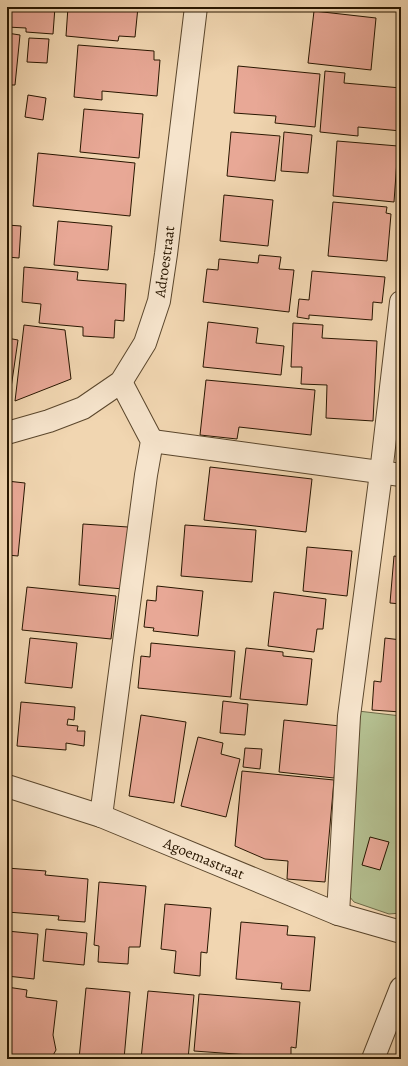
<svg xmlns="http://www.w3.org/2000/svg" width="408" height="1066" font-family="Alegreya,serif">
<rect width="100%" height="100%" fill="#f1d6b1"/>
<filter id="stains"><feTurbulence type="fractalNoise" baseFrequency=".005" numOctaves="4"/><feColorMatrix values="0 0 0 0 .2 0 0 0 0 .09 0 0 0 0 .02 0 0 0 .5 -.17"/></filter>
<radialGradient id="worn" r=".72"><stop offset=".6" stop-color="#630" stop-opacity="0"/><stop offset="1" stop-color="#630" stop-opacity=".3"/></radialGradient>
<path fill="#b4bf90" stroke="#6e6a48" d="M 358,711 L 401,716 L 401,913 L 389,914 L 354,902 L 349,896 Z"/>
<path fill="#e8a896" stroke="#281600" d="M 7,7 L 55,7 L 53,34 L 26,32 L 26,28 L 7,27 Z
M 68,7 L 138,7 L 135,37 L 119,36 L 118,41 L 66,36 Z
M 314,11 L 376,18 L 371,70 L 308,63 Z
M 7,33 L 20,35 L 15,85 L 7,85 Z
M 29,38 L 49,39 L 47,63 L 27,62 Z
M 78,45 L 154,51 L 154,60 L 160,60 L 157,96 L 102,91 L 102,100 L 74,97 Z
M 238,66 L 320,74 L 315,127 L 275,123 L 276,116 L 234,113 Z
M 325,71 L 345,73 L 344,83 L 401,88 L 401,131 L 358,127 L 358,136 L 320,132 Z
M 28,95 L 46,98 L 43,120 L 25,117 Z
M 84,109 L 143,114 L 139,158 L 80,152 Z
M 231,132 L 280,136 L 275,181 L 227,176 Z
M 284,132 L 312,135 L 308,173 L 281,171 Z
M 337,141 L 398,146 L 394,202 L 333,196 Z
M 38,153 L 135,163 L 130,216 L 33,206 Z
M 224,195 L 273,200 L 268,246 L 220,241 Z
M 333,202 L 387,207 L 386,213 L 391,214 L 387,261 L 328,256 Z
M 58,221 L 112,226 L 108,270 L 54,265 Z
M 7,225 L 21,226 L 19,258 L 7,257 Z
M 259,255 L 281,257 L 279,269 L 294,270 L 289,312 L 203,302 L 207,269 L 218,270 L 219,259 L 258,263 Z
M 24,267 L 78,272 L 77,280 L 126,284 L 124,321 L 115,320 L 114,338 L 83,336 L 83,327 L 39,323 L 41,304 L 22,302 Z
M 312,271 L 385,277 L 382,303 L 373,302 L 372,320 L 309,315 L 309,319 L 297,317 L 299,299 L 309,300 Z
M 208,322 L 258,328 L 256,343 L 284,346 L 281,375 L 203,367 Z
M 293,323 L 323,325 L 322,338 L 377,341 L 373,421 L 326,418 L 327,385 L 301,384 L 302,367 L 291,367 Z
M 24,325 L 65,330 L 71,379 L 15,401 Z
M 7,338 L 18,340 L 10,395 L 7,395 Z
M 206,380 L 315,390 L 311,435 L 239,427 L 237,439 L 200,435 Z
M 210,467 L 312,479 L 306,532 L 204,520 Z
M 7,481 L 25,483 L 18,556 L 7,555 Z
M 83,524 L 128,527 L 123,589 L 79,585 Z
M 185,525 L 256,530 L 252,582 L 181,576 Z
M 307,547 L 352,551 L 347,596 L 303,591 Z
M 394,556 L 401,557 L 401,604 L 390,603 Z
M 157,586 L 203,591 L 198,636 L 153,631 L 154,628 L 144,627 L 147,600 L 156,601 Z
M 27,587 L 116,596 L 111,639 L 22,630 Z
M 274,592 L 326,599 L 323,629 L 317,629 L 314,652 L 268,646 Z
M 30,638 L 77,643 L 72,688 L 25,683 Z
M 385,638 L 401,640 L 401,712 L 372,710 L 374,681 L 381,682 Z
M 151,643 L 235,651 L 231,697 L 138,688 L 141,656 L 150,657 Z
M 246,648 L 283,652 L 283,656 L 312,659 L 307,705 L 240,699 Z
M 223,701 L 248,704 L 245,735 L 220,733 Z
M 21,702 L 75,707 L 74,720 L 68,719 L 67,725 L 78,726 L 77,731 L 85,731 L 84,746 L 66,743 L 66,750 L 17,746 Z
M 141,715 L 186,722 L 174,803 L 129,796 Z
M 284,720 L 340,726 L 334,778 L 279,772 Z
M 198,737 L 223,743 L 221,754 L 240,759 L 226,817 L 181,806 Z
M 245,748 L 262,749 L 260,769 L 243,767 Z
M 242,771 L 334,780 L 325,882 L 287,879 L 288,861 L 265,859 L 235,846 Z
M 370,837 L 389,842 L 380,870 L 362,865 Z
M 7,868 L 46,871 L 45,875 L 88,879 L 85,922 L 58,920 L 59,916 L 7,912 Z
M 99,882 L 146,886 L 140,947 L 129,947 L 128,964 L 98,962 L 99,946 L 94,945 Z
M 165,904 L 211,908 L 207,953 L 201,952 L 200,976 L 174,973 L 176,951 L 161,949 Z
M 241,922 L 288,926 L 287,935 L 315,937 L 310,991 L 281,989 L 282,983 L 236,979 Z
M 46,929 L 87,933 L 84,965 L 43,961 Z
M 7,931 L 38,934 L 34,979 L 7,976 Z
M 7,987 L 27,990 L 26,997 L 57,1001 L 53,1035 L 56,1050 L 51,1059 L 21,1059 L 7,1053 Z
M 86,988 L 130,992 L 124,1059 L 79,1059 Z
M 148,991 L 194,995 L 188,1059 L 141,1059 Z
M 199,994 L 300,1002 L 296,1048 L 291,1047 L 291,1058 L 194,1051 Z"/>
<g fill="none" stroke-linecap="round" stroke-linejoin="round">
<defs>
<g id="minor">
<path id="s1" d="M 7,433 L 49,421 L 83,408 L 121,382 L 145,343 L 159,301 L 166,254 L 196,7"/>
<path d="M 152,441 L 401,475"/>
<path id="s2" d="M 7,786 L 101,816 L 338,914 L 401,932"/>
<path d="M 101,816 L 146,475 L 152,441 L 121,382"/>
<path d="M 338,914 L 349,716 L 381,473 L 401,302"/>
<path d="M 373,1059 L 401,988"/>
</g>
</defs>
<use href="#minor" stroke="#5a462c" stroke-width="24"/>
<use href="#minor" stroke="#f6e4cc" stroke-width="22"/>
</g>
<g text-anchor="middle" stroke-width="3.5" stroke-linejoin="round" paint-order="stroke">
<g font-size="15" fill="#281600" stroke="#f6e4cc">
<text dy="5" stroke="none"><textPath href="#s1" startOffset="256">Adroestraat</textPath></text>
<text dy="5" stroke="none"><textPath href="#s2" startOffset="210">Agoemastraat</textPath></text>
</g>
</g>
<rect width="408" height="1066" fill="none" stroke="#f1d6b1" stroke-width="24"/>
<rect x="8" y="8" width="392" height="1050" fill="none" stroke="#281600" stroke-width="2"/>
<rect x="12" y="12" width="384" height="1042" fill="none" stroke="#281600"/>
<rect width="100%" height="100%" filter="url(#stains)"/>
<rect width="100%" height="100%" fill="url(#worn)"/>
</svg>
